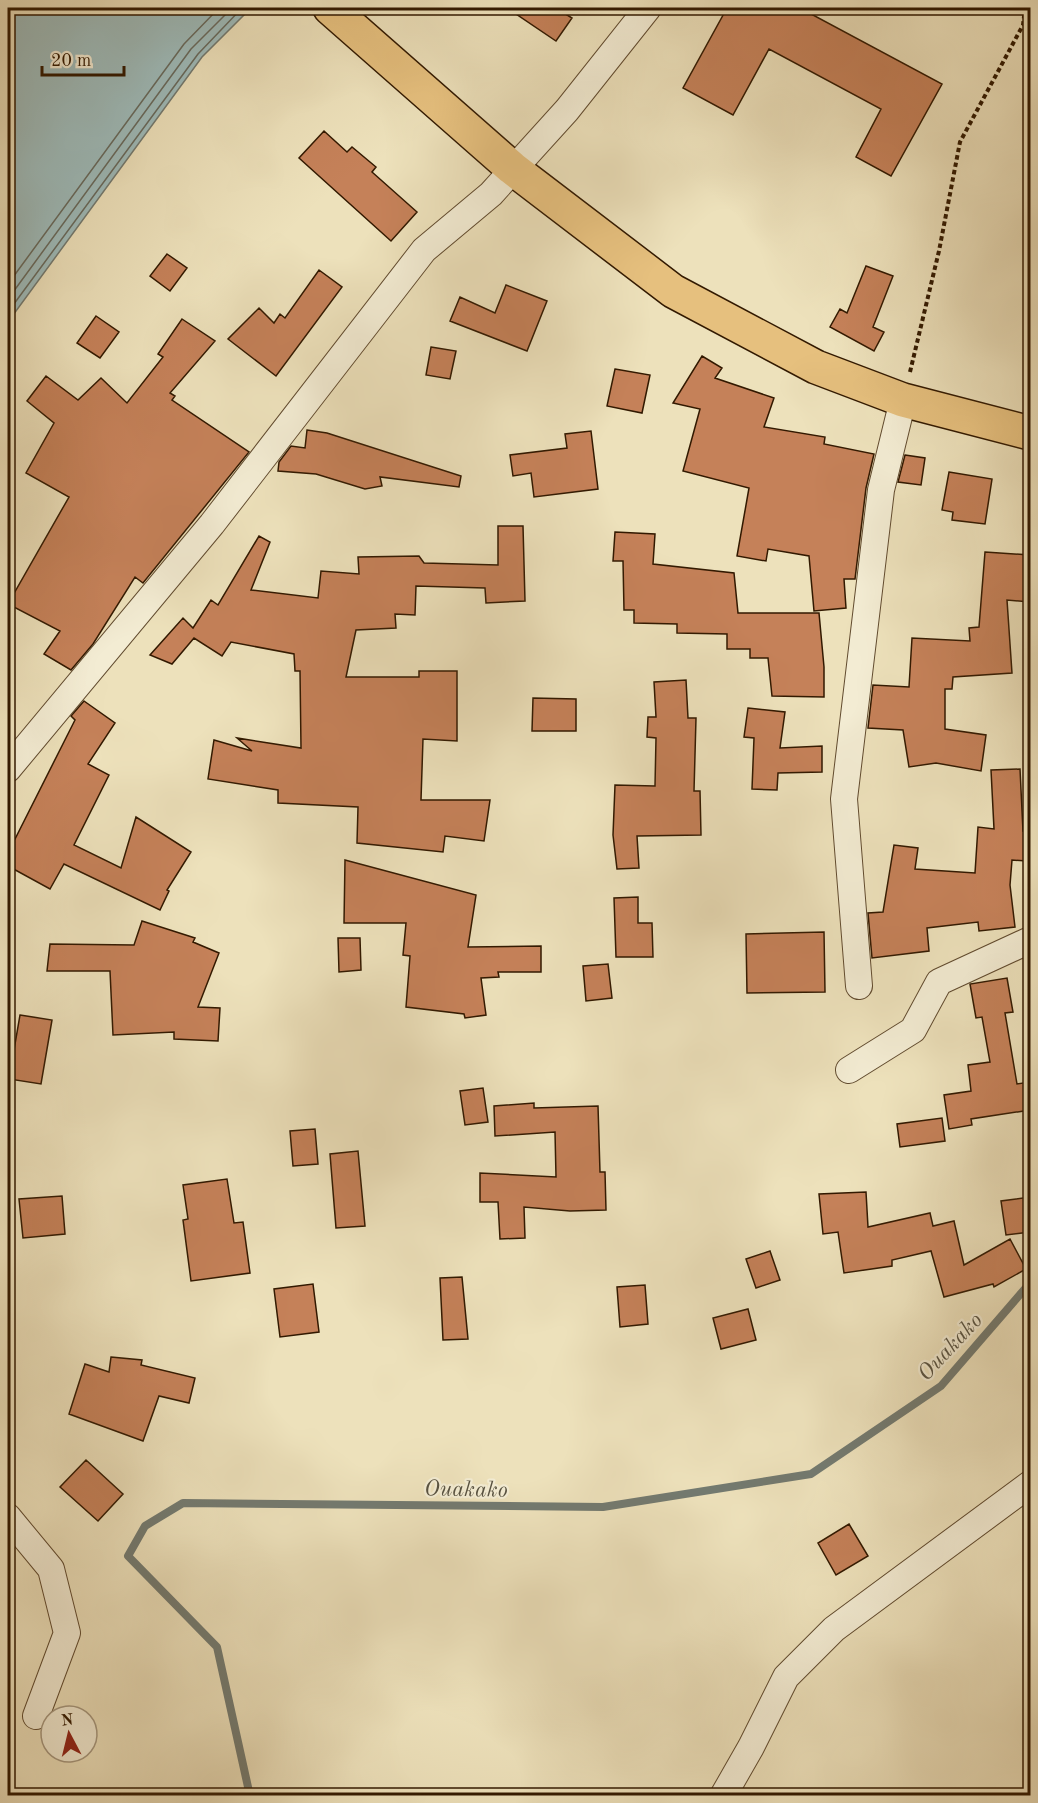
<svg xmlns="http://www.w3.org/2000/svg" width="1038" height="1803" font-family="'Old Standard TT',serif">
<rect width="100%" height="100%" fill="#ede1bb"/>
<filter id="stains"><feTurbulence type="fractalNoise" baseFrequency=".00333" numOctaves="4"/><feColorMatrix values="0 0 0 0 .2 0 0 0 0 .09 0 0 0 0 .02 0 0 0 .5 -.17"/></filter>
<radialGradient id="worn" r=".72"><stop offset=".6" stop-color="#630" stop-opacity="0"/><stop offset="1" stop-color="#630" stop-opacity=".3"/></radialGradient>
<path fill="#9ebbba" stroke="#737a70" stroke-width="1.5" d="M 8,8 L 251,8 L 202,57 L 8,322 Z"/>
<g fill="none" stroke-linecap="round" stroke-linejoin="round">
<path stroke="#686a5d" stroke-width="1.5" d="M 8,284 L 184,44 L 219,8
M 8,299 L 191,49 L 232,8
M 8,312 L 198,54 L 242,8"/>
<path stroke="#737a70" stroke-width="8" d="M 250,1796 L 217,1647 L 128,1556 L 145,1526 L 183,1503 L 603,1507 L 811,1474 L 941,1386 L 1030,1283"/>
</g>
<path fill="#c58159" stroke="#321900" stroke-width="1.5" d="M 507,8 L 556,8 L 572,18 L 556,41 Z
M 727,8 L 800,8 L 942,84 L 891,176 L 856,157 L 881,109 L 769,49 L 733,115 L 683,88 Z
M 324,131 L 347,152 L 352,147 L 376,167 L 372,172 L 417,212 L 391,241 L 299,158 Z
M 167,254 L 187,268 L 170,291 L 150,276 Z
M 866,266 L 893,276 L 873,327 L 884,332 L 874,351 L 830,327 L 840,309 L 847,313 Z
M 319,270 L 342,287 L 276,376 L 228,339 L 259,308 L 274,323 L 280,314 L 285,318 Z
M 506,285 L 547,301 L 527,351 L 450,321 L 460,297 L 495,313 Z
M 96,316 L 119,332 L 100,358 L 77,343 Z
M 182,319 L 215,341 L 170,393 L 175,396 L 172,400 L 249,452 L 143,583 L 135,577 L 93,644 L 71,670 L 44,654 L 60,631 L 8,604 L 69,497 L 26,473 L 54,423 L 27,401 L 46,376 L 78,400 L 101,378 L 127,403 L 163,357 L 158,354 Z
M 431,347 L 456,351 L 450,379 L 426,375 Z
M 702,356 L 722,368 L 715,378 L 774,398 L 764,427 L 825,437 L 824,444 L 874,454 L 866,488 L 855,579 L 844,579 L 846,608 L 814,611 L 809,556 L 768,549 L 766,561 L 737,556 L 749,488 L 683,471 L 700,409 L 673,403 Z
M 615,369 L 650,375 L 642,413 L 607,406 Z
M 307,430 L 327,433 L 461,476 L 459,487 L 380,477 L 382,486 L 365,489 L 316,474 L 278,471 L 279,462 L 291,446 L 305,448 Z
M 591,431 L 598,489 L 534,497 L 531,473 L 513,476 L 510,455 L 567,448 L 565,434 Z
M 905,455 L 925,458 L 921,485 L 898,482 Z
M 949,472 L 992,479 L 985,524 L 952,520 L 953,512 L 942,510 Z
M 498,526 L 523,526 L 525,601 L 486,603 L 485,588 L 416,586 L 415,615 L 395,614 L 396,628 L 356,630 L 346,677 L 419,677 L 419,671 L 457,671 L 457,741 L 423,739 L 421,800 L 490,800 L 484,841 L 445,836 L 443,852 L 357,843 L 358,807 L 278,803 L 278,790 L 208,779 L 214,740 L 252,751 L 237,738 L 301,748 L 300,671 L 295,671 L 294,654 L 231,642 L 222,656 L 194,638 L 172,664 L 150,655 L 183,618 L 193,628 L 211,600 L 218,605 L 259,536 L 270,542 L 251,590 L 318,598 L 321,571 L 359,574 L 358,557 L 419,556 L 424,563 L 498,565 Z
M 615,532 L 655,534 L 653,564 L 734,573 L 738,613 L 819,613 L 824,667 L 824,697 L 772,696 L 768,658 L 750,658 L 750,649 L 727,649 L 727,634 L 677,633 L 677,624 L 634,623 L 634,610 L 624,610 L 623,561 L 613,561 Z
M 985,552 L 1030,555 L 1030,602 L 1007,600 L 1012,673 L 953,677 L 952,689 L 945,689 L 945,729 L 986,735 L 981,771 L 936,763 L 909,767 L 903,730 L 868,728 L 873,685 L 909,687 L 912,638 L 970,641 L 969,628 L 979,627 Z
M 686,680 L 688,718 L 696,718 L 694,791 L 700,791 L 701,835 L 637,836 L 639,868 L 617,869 L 613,835 L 615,785 L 655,786 L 656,738 L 647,737 L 648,717 L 656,717 L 654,682 Z
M 533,698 L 576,699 L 576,731 L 532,731 Z
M 84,701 L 115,723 L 88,764 L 109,775 L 74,845 L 121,868 L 136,817 L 191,852 L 167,890 L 169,891 L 160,910 L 64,864 L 50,889 L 8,866 L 8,836 L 15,839 L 75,720 L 71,716 Z
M 748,708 L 785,712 L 780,748 L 822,746 L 822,772 L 778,773 L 777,790 L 752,789 L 754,738 L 744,737 Z
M 1020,769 L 1023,831 L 1029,832 L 1027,861 L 1012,860 L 1010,885 L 1015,927 L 979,931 L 978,922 L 927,928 L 929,951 L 872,958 L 868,913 L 883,912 L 894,845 L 918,848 L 915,869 L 975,873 L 978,827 L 994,829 L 991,770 Z
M 345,860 L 476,895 L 468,947 L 541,946 L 541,972 L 498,972 L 499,977 L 481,978 L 486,1015 L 465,1018 L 464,1014 L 406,1007 L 410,956 L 403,955 L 406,923 L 344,923 Z
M 638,897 L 638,923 L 652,923 L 653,957 L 616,957 L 614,898 Z
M 142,921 L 195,938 L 193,942 L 219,953 L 198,1007 L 220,1008 L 218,1041 L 174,1039 L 174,1032 L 113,1035 L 110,971 L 47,971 L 50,944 L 134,945 Z
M 824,932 L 825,992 L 747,993 L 746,934 Z
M 338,938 L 360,938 L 361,970 L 339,972 Z
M 608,964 L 612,998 L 586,1001 L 583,966 Z
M 1007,978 L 1013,1012 L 1005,1013 L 1017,1084 L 1030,1082 L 1030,1110 L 971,1119 L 972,1125 L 949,1129 L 944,1095 L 971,1091 L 968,1065 L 990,1062 L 982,1017 L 976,1018 L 970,984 Z
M 20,1015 L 52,1020 L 41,1084 L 9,1079 Z
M 483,1088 L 488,1122 L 465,1125 L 460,1091 Z
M 534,1103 L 534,1108 L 598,1106 L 600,1172 L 605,1172 L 606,1210 L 570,1211 L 524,1207 L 525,1238 L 500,1239 L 498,1202 L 480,1202 L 480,1173 L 556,1177 L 555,1132 L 495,1136 L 494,1106 Z
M 942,1118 L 945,1141 L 900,1147 L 897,1124 Z
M 315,1129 L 318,1164 L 293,1166 L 290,1131 Z
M 358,1151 L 365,1226 L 336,1228 L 330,1154 Z
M 227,1179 L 234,1223 L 243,1222 L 250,1273 L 191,1281 L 183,1220 L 188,1219 L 183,1185 Z
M 866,1192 L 868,1227 L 930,1213 L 933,1226 L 954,1221 L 964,1265 L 1010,1239 L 1026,1269 L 994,1287 L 993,1284 L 944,1297 L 931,1251 L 892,1260 L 892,1266 L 844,1273 L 838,1232 L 823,1234 L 819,1194 Z
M 62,1196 L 65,1234 L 23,1238 L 19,1199 Z
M 1030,1197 L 1030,1232 L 1006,1235 L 1001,1201 Z
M 770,1251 L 780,1280 L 756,1288 L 746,1259 Z
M 462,1277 L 468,1339 L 443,1340 L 440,1278 Z
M 313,1284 L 319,1332 L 280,1337 L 274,1289 Z
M 645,1285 L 648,1324 L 620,1327 L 617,1287 Z
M 748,1309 L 756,1340 L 721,1349 L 713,1318 Z
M 111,1357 L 142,1360 L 141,1365 L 195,1378 L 189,1403 L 159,1396 L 143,1441 L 69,1414 L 85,1364 L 109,1372 Z
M 86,1460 L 123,1494 L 98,1521 L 60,1487 Z
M 849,1524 L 868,1556 L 836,1575 L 818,1543 Z"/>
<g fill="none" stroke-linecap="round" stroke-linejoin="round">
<defs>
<path id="street" d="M 8,769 L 212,524 L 424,250 L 491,194 L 567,110 L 648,8
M 859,986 L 844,799 L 881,490 L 903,400
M 849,1070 L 913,1030 L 939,982 L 1030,940
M 8,1517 L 51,1569 L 67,1633 L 36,1716
M 723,1796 L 751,1747 L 786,1677 L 834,1629 L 1030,1484"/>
<path id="primary" d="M 330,8 L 512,168 L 673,291 L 816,367 L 903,400 L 1030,433"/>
</defs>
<use href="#street" stroke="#614b2f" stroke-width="28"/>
<use href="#primary" stroke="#321900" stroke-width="36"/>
<path stroke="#321900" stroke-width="4" stroke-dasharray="4.5 3" stroke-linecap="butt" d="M 910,372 L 939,251 L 960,142 L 1023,25 L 1025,8"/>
<use href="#street" stroke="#f3ecd3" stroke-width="26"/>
<use href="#primary" stroke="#e6c07e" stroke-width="33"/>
</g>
<g text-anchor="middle" stroke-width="4.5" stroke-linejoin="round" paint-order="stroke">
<g font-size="22" font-style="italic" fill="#585241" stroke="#f3ecd3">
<text transform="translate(949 1346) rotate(-47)" y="8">Ouakako</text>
<text transform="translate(466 1488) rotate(1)" y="8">Ouakako</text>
</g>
</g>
<rect width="1038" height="1803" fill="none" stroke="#ede1bb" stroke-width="30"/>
<rect x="9" y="9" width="1020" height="1785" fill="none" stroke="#321900" stroke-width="3"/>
<rect x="15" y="15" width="1008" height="1773" fill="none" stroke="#321900" stroke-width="1.5"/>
<g transform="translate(69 1734) rotate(353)"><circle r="28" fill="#f3ecd3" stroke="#a6987f" stroke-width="1.5"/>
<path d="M0-4.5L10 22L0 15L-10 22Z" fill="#8f2418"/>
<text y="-9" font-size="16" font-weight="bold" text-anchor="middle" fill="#321900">N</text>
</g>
<path d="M42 66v9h82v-9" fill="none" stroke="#321900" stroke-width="3"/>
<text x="51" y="66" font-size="18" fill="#321900" stroke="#f3ecd3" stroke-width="4.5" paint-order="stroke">20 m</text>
<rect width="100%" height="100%" filter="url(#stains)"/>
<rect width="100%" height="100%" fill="url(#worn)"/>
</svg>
